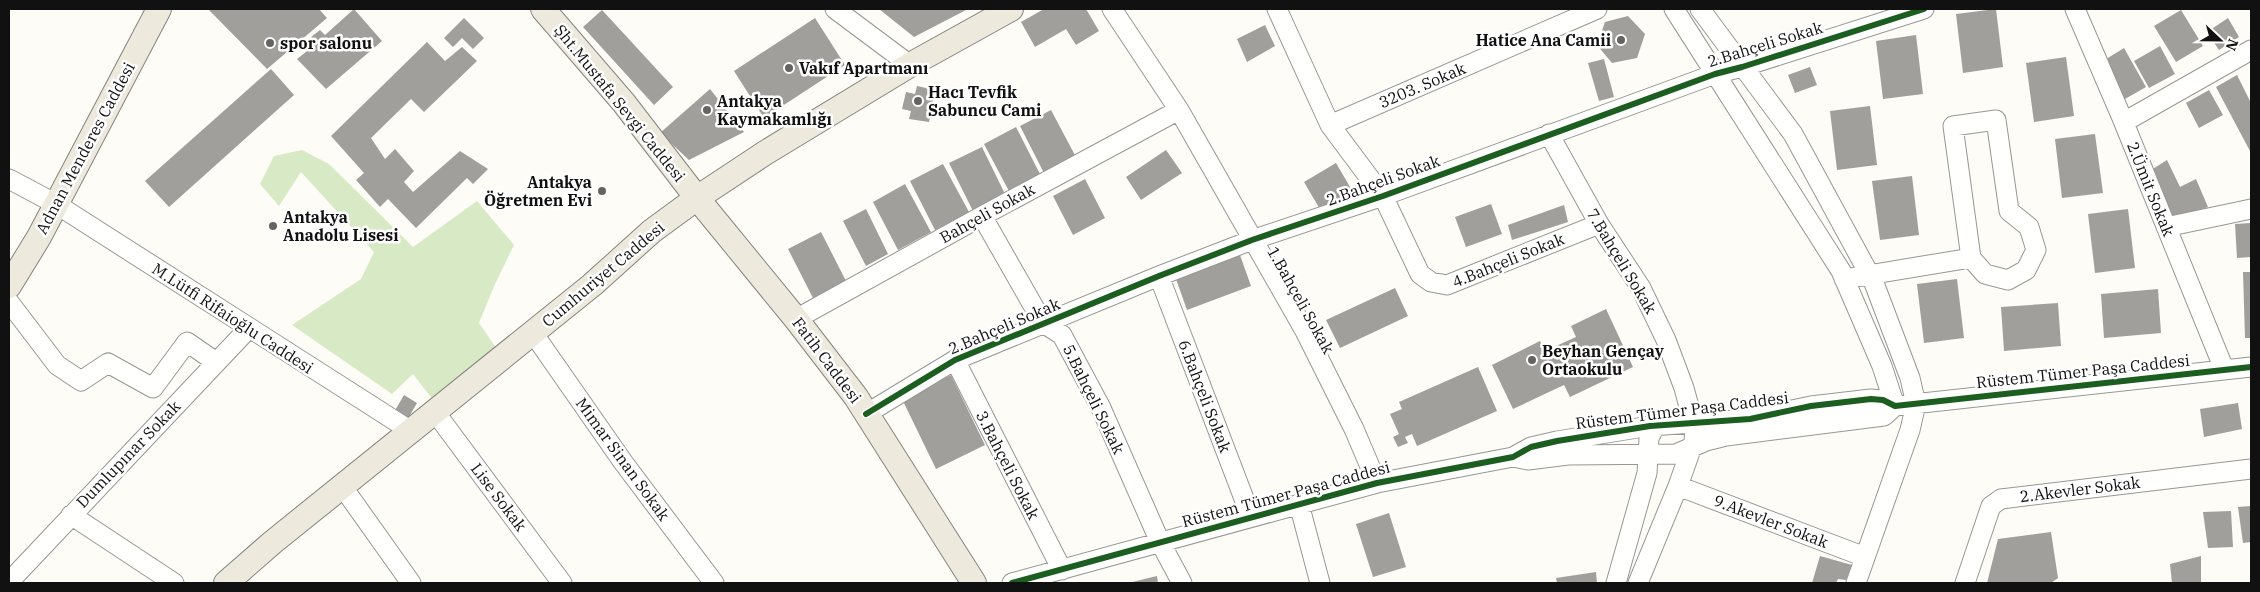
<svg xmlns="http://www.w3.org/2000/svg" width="2260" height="592" font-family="'IBM Plex Serif',serif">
<rect width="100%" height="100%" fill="#fdfcf7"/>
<path fill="#d8eac5" d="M 302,150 L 329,164 L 413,247 L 477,201 L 514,245 L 495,284 L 479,323 L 497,349 L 433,400 L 413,374 L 392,394 L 292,325 L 361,279 L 374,252 L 301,172 L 279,206 L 260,184 L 274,156 Z"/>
<path fill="#a19f9c" d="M 208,9 L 319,9 L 327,18 L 267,69 Z
M 354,9 L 382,41 L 326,89 L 297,59 L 316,44 L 311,37 L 320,30 L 325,35 Z
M 879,9 L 964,9 L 966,10 L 914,37 Z
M 1044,9 L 1086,9 L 1099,31 L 1076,45 L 1066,29 L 1035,47 L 1021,22 Z
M 1996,9 L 2003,67 L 1963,73 L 1956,14 Z
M 602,10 L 673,87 L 654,105 L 583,27 Z
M 2181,10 L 2203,46 L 2176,62 L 2154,26 Z
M 1628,16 L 1645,34 L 1637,58 L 1612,63 L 1597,45 L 1605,22 Z
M 464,18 L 484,38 L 473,49 L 462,38 L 453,47 L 444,38 Z
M 815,18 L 845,65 L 764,118 L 734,71 Z
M 2228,18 L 2239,37 L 2219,50 L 2207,32 Z
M 1265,25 L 1275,46 L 1247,62 L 1237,39 Z
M 1916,35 L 1923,94 L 1883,99 L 1876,41 Z
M 427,42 L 445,61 L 462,47 L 477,61 L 424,112 L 411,99 L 371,138 L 385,159 L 395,149 L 414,171 L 404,182 L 413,192 L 460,151 L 488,169 L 473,184 L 467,178 L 416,228 L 388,199 L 380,207 L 356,180 L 364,173 L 331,136 Z
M 2160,46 L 2175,74 L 2149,88 L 2134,61 Z
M 2124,48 L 2146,87 L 2125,99 L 2103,61 Z
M 2066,57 L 2074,116 L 2034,122 L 2026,63 Z
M 1604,59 L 1614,97 L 1599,101 L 1588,63 Z
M 1810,67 L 1817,85 L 1795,93 L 1788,75 Z
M 271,69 L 294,95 L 169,207 L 145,181 Z
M 2237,75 L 2251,103 L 2251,153 L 2216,87 Z
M 917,86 L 935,90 L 929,122 L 909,119 L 911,111 L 902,109 L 906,92 L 915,94 Z
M 710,89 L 744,132 L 689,160 L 660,133 Z
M 2209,90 L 2223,115 L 2199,128 L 2186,103 Z
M 1870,106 L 1877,165 L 1837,170 L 1830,111 Z
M 1051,110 L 1077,159 L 1045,175 L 1020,126 Z
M 1016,127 L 1041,176 L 1010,193 L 984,144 Z
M 2095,134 L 2103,193 L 2062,198 L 2055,139 Z
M 982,147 L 1005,194 L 973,211 L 949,163 Z
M 1166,150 L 1182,173 L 1141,200 L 1126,177 Z
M 2167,160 L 2180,187 L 2196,179 L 2208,207 L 2168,222 L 2148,172 Z
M 1336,163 L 1353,192 L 1321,211 L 1304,182 Z
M 943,164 L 969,212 L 935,230 L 910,181 Z
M 1912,176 L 1919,235 L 1880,240 L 1872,181 Z
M 1085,179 L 1105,218 L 1073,235 L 1053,196 Z
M 905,184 L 931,232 L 898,250 L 873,202 Z
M 1491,204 L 1502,234 L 1466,247 L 1455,217 Z
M 1564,205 L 1568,222 L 1512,240 L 1508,225 Z
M 866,209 L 888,254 L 866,266 L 843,221 Z
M 2128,209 L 2135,268 L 2095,273 L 2088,214 Z
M 2251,223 L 2251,257 L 2237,258 L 2235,224 Z
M 821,232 L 846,281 L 813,298 L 788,249 Z
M 1240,255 L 1251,286 L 1187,310 L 1176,279 Z
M 2243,272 L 2251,272 L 2251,338 L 2245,338 Z
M 1957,279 L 1964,338 L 1924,343 L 1917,284 Z
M 1395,288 L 1408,316 L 1340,348 L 1326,320 Z
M 2158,289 L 2161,333 L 2104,338 L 2101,294 Z
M 2058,303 L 2061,346 L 2004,351 L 2001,307 Z
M 1606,309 L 1633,367 L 1570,397 L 1564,385 L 1513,409 L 1492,365 L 1540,341 L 1545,351 L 1576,337 L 1571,326 Z
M 1478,367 L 1497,411 L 1417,446 L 1412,434 L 1405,437 L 1408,443 L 1398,447 L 1393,437 L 1399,434 L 1390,414 L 1402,409 L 1399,402 Z
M 951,375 L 985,445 L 936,469 L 902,399 Z
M 404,395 L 417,403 L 406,422 L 393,414 Z
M 2238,403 L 2242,429 L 2204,437 L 2200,409 Z
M 2251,506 L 2251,542 L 2243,543 L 2238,507 Z
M 2231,511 L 2233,547 L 2208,548 L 2203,512 Z
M 1389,513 L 1406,567 L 1373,577 L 1356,524 Z
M 2051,532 L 2058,578 L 2051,583 L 1987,583 L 1998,539 Z
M 1820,556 L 1852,565 L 1846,580 L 1838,579 L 1836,583 L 1812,583 Z
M 2201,556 L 2201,583 L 2172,583 L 2170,564 Z
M 1596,572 L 1597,583 L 1557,583 L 1556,578 Z
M 1157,576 L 1158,583 L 1128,583 Z"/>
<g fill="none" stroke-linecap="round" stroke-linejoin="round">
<defs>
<path id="minor" d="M 835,9 L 910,65
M 1112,9 L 1179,110 L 1305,331 L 1354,429 L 1377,483
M 1277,9 L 1330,125 L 1383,196 L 1420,274 L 1431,282 L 1447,285 L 1599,224
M 1674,9 L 1841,271 L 1882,366 L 1895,406
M 1700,9 L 1793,134 L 1874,283 L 1910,378 L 1916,404 L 1910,430 L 1856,583
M 2075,9 L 2122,118 L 2224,369
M 2124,122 L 2251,50
M 1330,125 L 1597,9
M 1549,134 L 1599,224 L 1641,288 L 1666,340 L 1684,388 L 1695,429 L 1694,441 L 1678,486 L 1638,583
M 9,179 L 56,204 L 411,431
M 982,216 L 1043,323 L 1062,335 L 1101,408 L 1160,542 L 1182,583
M 2166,227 L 2251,209
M 1159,276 L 1251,517
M 1844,279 L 1971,258 L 1985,274 L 2008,280 L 2026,270 L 2036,250 L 2029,227 L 2009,211 L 1996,120 L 1953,126 L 1971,258
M 9,302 L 57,365 L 81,381 L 108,363 L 153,388 L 187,342 L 216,362
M 796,319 L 982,216 L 1179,110
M 533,333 L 623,462 L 714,583
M 955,360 L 1062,570
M 435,412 L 562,583
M 866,414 L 955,360 L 1159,276 L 1252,240 L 1383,196 L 1715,74 L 1742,67 L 1924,9
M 1513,457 L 1528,460 L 1568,455 L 1676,454 L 1706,441 L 1726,436 L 1884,416 L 1895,406
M 342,486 L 411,583
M 1678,486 L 1865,557
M 1299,504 L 1320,583
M 71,515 L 174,583
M 9,582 L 249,328
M 1012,583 L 1377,483 L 1513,457 L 1531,447 L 1557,441 L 1650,426 L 1750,419 L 1811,406 L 1871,399 L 1883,400 L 1895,406 L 2251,367
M 1616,583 L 1647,473 L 1649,438 L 1655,426
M 1965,583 L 1991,506 L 2001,499 L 2251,469"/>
<path id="major" d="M 543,9 L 624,103 L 697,198 L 796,319 L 856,397 L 974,583
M 9,286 L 39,237 L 159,9
M 226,583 L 273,542 L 592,285 L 652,231 L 697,198 L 765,153 L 910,65 L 1011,9"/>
</defs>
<use href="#minor" stroke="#979795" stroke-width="21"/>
<use href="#major" stroke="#858482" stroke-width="26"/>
<use href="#minor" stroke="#fffffe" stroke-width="19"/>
<use href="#major" stroke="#ede9dc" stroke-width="24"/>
<defs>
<path id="cycleway" d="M 866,414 L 955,360 L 1159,276 L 1252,240 L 1383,196 L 1715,74 L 1742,67 L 1924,9
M 1012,583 L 1377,483 L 1513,457 L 1531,447 L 1557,441 L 1650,426 L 1750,419 L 1811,406 L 1871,399 L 1883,400 L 1895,406 L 2251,367"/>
</defs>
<use href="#cycleway" stroke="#fff" stroke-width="9"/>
<use href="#cycleway" stroke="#1b5e20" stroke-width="6"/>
</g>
<g fill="#646362" stroke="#fff" stroke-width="2">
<circle cx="1621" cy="40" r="5"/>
<circle cx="270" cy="43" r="5"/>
<circle cx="789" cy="68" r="5"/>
<circle cx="918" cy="101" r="5"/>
<circle cx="707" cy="110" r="5"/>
<circle cx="602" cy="191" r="5"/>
<circle cx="273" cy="226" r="5"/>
<circle cx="1532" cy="360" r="5"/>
</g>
<g text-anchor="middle" stroke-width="5" stroke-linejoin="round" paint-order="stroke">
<g font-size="16" font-weight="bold" fill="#111" stroke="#fff" text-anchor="start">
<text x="1611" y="46" text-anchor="end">Hatice Ana Camii</text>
<text x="280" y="49">spor salonu</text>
<text x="799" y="74">Vakıf Apartmanı</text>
<text x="928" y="98">Hacı Tevfik<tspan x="928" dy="18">Sabuncu Cami</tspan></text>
<text x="717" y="107">Antakya<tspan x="717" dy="18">Kaymakamlığı</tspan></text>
<text x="592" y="188" text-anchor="end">Antakya<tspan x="592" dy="18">Öğretmen Evi</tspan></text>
<text x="283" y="223">Antakya<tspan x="283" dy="18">Anadolu Lisesi</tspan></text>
<text x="1542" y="357">Beyhan Gençay<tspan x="1542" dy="18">Ortaokulu</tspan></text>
</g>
<g font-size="16" fill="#111" stroke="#fff">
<text transform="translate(1765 44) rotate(-17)" y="6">2.Bahçeli Sokak</text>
<text transform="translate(1422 85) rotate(-23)" y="6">3203. Sokak</text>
<text transform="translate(620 103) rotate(51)" y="6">Şht.Mustafa Sevgi Caddesi</text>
<text transform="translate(85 148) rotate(-62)" y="6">Adnan Menderes Caddesi</text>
<text transform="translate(1383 180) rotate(-20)" y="6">2.Bahçeli Sokak</text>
<text transform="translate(2151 189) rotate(68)" y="6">2.Ümit Sokak</text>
<text transform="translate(987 213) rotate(-29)" y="6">Bahçeli Sokak</text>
<text transform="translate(1508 260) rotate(-22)" y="6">4.Bahçeli Sokak</text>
<text transform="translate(1622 261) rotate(59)" y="6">7.Bahçeli Sokak</text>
<text transform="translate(603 274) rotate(-40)" y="6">Cumhuriyet Caddesi</text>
<text transform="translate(1301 300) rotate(61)" y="6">1.Bahçeli Sokak</text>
<text transform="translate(233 318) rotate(33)" y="6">M.Lütfi Rifaioğlu Caddesi</text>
<text transform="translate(1004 326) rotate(-23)" y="6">2.Bahçeli Sokak</text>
<text transform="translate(827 360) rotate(53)" y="6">Fatih Caddesi</text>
<text transform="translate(2083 371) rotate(-6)" y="6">Rüstem Tümer Paşa Caddesi</text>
<text transform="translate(1205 396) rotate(69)" y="6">6.Bahçeli Sokak</text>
<text transform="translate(1094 399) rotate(64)" y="6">5.Bahçeli Sokak</text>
<text transform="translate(1682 410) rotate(-7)" y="6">Rüstem Tümer Paşa Caddesi</text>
<text transform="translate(128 454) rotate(-46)" y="6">Dumlupınar Sokak</text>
<text transform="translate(623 459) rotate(54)" y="6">Mimar Sinan Sokak</text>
<text transform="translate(1008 465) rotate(63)" y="6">3.Bahçeli Sokak</text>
<text transform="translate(2080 489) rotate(-7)" y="6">2.Akevler Sokak</text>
<text transform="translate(1286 494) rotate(-15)" y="6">Rüstem Tümer Paşa Caddesi</text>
<text transform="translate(499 497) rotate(53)" y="6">Lise Sokak</text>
<text transform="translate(1771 521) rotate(21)" y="6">9.Akevler Sokak</text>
</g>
</g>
<rect width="2260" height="592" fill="none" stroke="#111111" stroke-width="20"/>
<g transform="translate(2220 40) rotate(112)" stroke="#ffffff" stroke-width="4" paint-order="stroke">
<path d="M0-4L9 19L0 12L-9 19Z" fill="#111111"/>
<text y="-8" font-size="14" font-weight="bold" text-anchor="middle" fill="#111111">N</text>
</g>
</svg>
